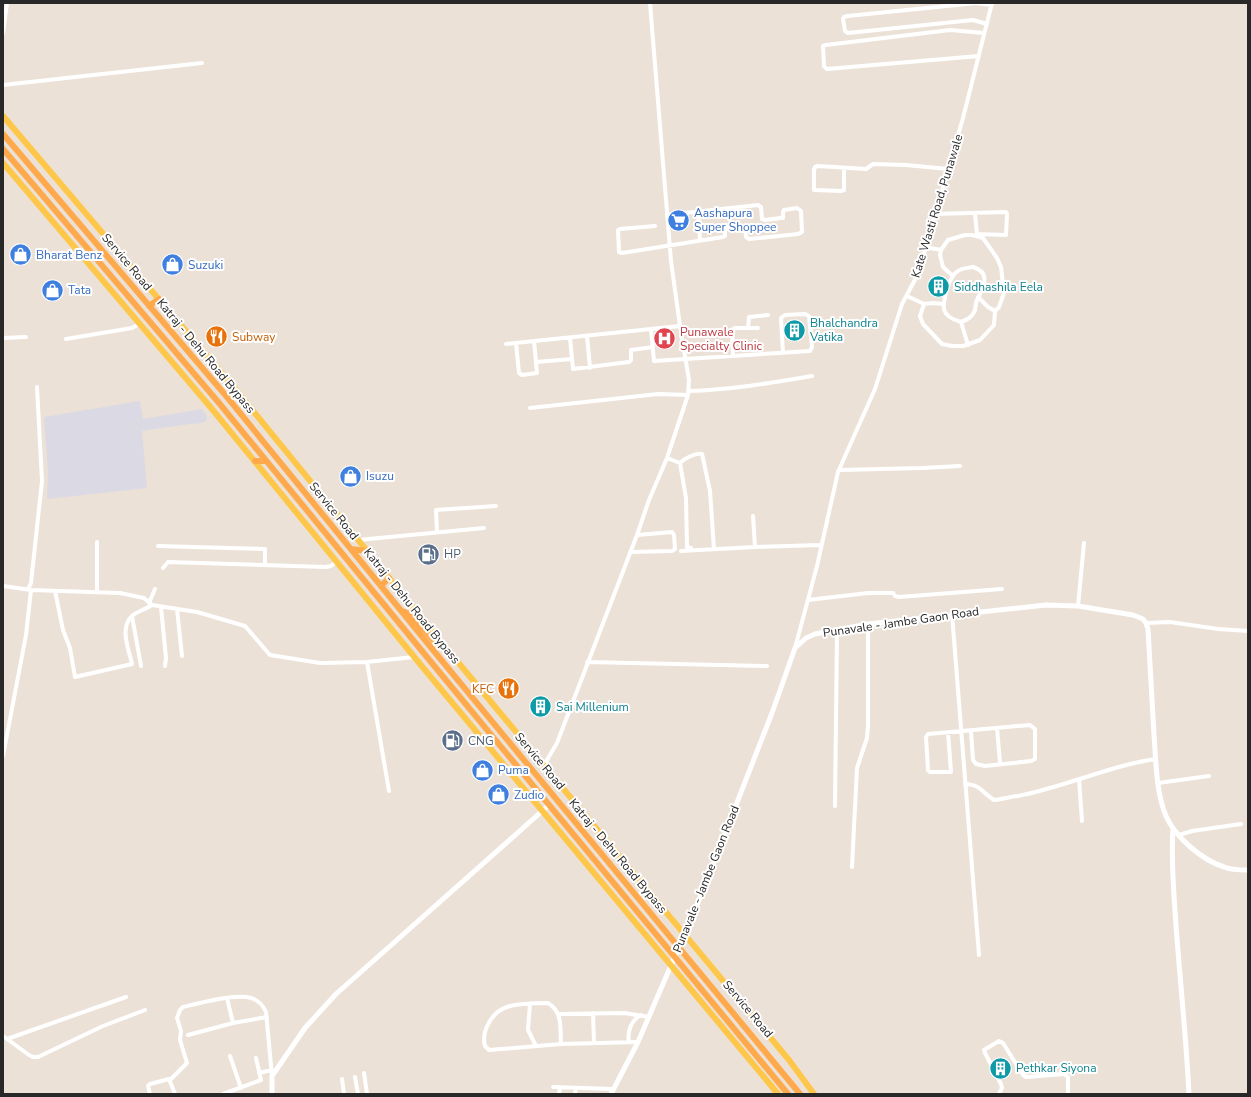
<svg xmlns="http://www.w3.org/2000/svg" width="1251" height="1097" font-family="'Nunito Sans',sans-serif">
<rect width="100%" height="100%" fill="#ece1d7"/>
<path fill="#dbd9e3" d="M 140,401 L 143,419 L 202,409 L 207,416 L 207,420 L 202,423 L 182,425 L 142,431 L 147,488 L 47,499 L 48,472 L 44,417 Z"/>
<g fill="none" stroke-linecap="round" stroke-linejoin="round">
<path stroke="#fff" stroke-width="4" d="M 987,24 L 973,20 L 848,33 L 845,31 L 843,19 L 844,17 L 848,16 L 976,3 L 992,5
M 3,33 L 7,3
M 979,56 L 827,69 L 824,66 L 823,46 L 826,45 L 950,30 L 984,33
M 3,85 L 202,63
M 844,168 L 844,190 L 841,191 L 814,190 L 814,170 L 815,167 L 818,166 L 866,169 L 873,164 L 906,165 L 948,169
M 698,211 L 700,240
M 934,214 L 1006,212 L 1007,214 L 1006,235 L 977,234 L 975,214
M 655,226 L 620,229 L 618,230 L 619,252 L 622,253 L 723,237 L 725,236 L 725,230 L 727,228 L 745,227 L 746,237 L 749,239 L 798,234 L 802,232 L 801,211 L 797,208 L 784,210 L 783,212 L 783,218 L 781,218 L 765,220 L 762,219 L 761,207 L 758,205 L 667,215
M 925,247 L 941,250
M 973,267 C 991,273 984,285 978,298 C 975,302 976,306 975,310 C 973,316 967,320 961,322 C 940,316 942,307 947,289 C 949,283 952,274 958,271 C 962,268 968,268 973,267 Z
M 907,296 L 924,304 L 933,303 L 943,304
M 978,297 L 988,307 L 995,311
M 924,304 L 920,316 L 923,324 L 942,344 L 952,346 L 963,346 L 980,340 L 994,325 L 995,311 L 999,307 L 1004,293 L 1001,267 L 997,258 L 983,238 L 972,235 L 965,235 L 948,240 L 941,250 L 940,255 L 943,267 L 953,276
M 961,322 L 968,345
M 748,328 L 749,317 L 768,315
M 651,329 L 654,361 L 810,351 L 812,347 L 809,316 L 805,314 L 785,315 L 781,318 L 783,353
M 587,336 L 590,368
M 3,338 L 26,337
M 570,338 L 573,369 L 629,362 L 631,360 L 631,350 L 653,347
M 66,339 L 132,328 L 139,324
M 516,343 L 519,373 L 522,375 L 537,373 L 534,341
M 506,344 L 680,326
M 733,355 L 732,330 L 735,328 L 758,328
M 536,362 L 572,359
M 688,391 C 730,390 771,383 812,376
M 530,408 L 658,394 L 688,395
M 667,458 L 680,463 L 686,498 L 687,547 L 691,548
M 680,463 C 685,458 695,453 702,454 L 710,491 L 714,549
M 840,470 L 922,468 L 960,466
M 753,516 L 755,547
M 437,532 L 436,510 L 496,506
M 358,540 L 484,528
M 97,542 L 97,592
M 158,546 L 265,549 L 265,565
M 681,551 L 755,547 L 821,545
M 630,552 L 672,551 L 675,549 L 674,535 L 672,532 L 637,535
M 163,568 L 168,562 L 326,567 L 331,566 L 336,562
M 3,586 L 31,590 L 120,593 L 144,598 L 152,605 L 197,612 L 245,626 L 270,655 L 320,663 L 367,662 L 414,657
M 28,589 L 31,583 L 42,481 L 37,387
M 55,591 L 63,630 L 70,648 L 75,677 L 132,664 C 129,650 119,628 132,616 C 136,612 146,609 152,605
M 808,600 L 868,593 L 893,593 L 895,596 L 899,597 L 1002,589
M 149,603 L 155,589
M 1078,606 L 1084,543
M 161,607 L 166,658 L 165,666
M 177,609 L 182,656
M 952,614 L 979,955
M 132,616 L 141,666
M 1146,623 L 1170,622 L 1218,629 L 1248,631
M 795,648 L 817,566 L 838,472 L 875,389 L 902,304 L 918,274 L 963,118 L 992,3
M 367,662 L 389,791
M 587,662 L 767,666
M 997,728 L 1000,763
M 948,732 L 951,772 L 930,772 L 928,770 L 926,737 L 928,734 L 1030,725 L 1035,729 L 1035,759 L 1031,761 L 985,766 L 976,764 L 973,760 L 971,731
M 3,756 L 26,635 L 31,590
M 544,765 L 557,743 L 637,535 L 649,500 L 667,458 L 688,395 L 689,380 L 680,326 L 671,261 L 650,3
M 1079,779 L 1082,821
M 1158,783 L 1209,776
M 965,784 C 982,785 981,792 994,800 C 1002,799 1009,797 1018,796 C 1065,787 1108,766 1156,759
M 835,806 L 837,631
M 1179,835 L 1192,831 L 1241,824
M 852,867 L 857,768 L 867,738 L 868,726 L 868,624
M 227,998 L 233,1023
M 530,1004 L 528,1030 L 536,1046
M 593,1013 L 594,1043
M 559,1014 L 624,1013 L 649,1017
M 188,1035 L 233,1023 L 267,1017
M 3,1036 L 29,1055 L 33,1057 L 38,1057 L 103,1026 L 145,1010
M 7,1039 L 126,997
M 629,1042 C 627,1032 631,1020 641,1015
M 561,1044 C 560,1028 563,1012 548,1003 C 537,1003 518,1003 507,1007 C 492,1012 481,1031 485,1046 L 489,1050 L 561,1044 L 638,1042
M 230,1056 L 241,1088
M 259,1073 L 272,1070
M 364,1073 L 367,1094
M 355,1077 L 358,1094
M 342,1079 L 344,1094
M 170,1080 L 187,1063 L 180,1040 L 181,1031 L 177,1018 L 180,1010 L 183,1007 C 199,1003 236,993 251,998 C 258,1000 263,1005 266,1012 L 272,1076
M 553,1087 L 613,1089
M 150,1094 L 148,1086 L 150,1084 L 169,1079 L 175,1094
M 223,1094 L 261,1080 L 256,1058
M 559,1094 L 560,1088
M 575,1094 L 576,1088
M 999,1094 L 1002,1088 L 1001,1084 L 985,1053 L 984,1050 L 999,1041 L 1003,1043 L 1023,1075 L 1026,1077 L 1064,1074 L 1068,1077 L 1068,1094"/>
<path stroke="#fff" stroke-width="5" d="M 1173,828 C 1171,856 1173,883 1175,911 C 1179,972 1186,1033 1189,1094
M 272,1094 L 272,1076 L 305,1028 L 336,994 L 549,805
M 611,1094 L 638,1042 L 697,905 L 772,713 L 795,648 L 806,638 L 815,634 L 868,624 L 1046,605 L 1078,606 L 1133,615 L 1143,619 L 1146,623 L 1148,629 C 1150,664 1152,700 1154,735 C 1156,760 1156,793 1166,816 C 1175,837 1202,860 1224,867 C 1231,870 1240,870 1248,870"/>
<path stroke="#fec74a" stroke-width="6" d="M 3,116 L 236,390 L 447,649 L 789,1060 L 814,1094
M 3,163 L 212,409 L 420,664 L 778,1094"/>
<path stroke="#feaa4c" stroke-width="6" d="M 3,134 L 227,397 L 438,656 L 800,1094
M 3,149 L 219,403 L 431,662 L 788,1094
M 149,306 L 159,299
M 255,461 L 266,461
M 351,549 L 367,551
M 381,586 L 389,578
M 402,611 L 408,613 L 412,615 L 436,643 L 447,649"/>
</g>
<defs>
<symbol id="supermarket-disc" viewBox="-11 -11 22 22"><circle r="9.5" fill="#3f7fe0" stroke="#fff"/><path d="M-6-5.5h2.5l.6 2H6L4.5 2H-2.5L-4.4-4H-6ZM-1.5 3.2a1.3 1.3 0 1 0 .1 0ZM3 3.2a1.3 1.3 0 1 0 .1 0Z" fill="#fff"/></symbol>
<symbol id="shop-disc" viewBox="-11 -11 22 22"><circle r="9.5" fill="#3f7fe0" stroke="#fff"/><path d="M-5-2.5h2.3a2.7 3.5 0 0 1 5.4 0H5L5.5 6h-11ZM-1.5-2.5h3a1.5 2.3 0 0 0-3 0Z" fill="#fff"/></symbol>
<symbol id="building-disc" viewBox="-11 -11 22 22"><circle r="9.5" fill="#0f9aa8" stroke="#fff"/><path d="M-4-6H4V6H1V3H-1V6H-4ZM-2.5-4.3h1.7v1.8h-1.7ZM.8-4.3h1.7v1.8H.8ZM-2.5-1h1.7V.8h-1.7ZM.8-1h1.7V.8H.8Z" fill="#fff"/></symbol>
<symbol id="restaurant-disc" viewBox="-11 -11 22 22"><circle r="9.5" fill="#e8710a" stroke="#fff"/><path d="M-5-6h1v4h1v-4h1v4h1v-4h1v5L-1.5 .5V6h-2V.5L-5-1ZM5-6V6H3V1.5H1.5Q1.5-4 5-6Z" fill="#fff"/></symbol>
<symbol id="hospital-disc" viewBox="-11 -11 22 22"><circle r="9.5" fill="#e0444e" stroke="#fff"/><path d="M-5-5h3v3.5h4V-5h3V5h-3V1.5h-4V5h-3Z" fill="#fff"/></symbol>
<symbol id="fuel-disc" viewBox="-11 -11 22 22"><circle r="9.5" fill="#5c6f8a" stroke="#fff"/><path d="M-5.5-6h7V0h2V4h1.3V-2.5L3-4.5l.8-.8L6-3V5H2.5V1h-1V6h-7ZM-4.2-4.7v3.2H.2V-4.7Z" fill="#fff"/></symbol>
</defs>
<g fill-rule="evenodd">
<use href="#supermarket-disc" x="666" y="208" width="25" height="25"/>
<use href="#shop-disc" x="8" y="242" width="25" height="25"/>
<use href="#shop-disc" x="160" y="252" width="25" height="25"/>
<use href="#building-disc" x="926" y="274" width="25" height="25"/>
<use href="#shop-disc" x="40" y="278" width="25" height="25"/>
<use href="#building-disc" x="782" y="318" width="25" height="25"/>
<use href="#restaurant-disc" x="204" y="324" width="25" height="25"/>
<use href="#hospital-disc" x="652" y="326" width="25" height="25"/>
<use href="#shop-disc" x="338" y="464" width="25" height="25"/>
<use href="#fuel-disc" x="416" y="542" width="25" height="25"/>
<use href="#restaurant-disc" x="496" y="676" width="25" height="25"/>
<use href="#building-disc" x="528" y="694" width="25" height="25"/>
<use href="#fuel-disc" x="440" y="728" width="25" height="25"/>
<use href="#shop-disc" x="470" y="758" width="25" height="25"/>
<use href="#shop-disc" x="486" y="782" width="25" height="25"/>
<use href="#building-disc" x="988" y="1056" width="25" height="25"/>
</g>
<g text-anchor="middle" stroke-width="4" stroke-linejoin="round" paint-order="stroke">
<g font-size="12" fill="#282828" stroke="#fff">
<text transform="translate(937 206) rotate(-73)" y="4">Kate Wasti Road, Punawale</text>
<text transform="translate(127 262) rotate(50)" y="4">Service Road</text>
<text transform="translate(206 356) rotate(50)" y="4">Katraj - Dehu Road Bypass</text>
<text transform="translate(334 511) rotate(51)" y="4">Service Road</text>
<text transform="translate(412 606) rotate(51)" y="4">Katraj - Dehu Road Bypass</text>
<text transform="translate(901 622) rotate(-8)" y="4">Punavale - Jambe Gaon Road</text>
<text transform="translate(540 761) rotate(50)" y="4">Service Road</text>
<text transform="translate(618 856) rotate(50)" y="4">Katraj - Dehu Road Bypass</text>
<text transform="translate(706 879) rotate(-68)" y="4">Punavale - Jambe Gaon Road</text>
<text transform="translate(748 1009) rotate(50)" y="4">Service Road</text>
</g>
<g font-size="12" fill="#366cbe" stroke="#fff" text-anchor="start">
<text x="694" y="217">Aashapura<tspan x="694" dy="14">Super Shoppee</tspan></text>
<text x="36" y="259">Bharat Benz</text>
<text x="188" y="269">Suzuki</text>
<text x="68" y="294">Tata</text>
<text x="366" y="480">Isuzu</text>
<text x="498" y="774">Puma</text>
<text x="514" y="799">Zudio</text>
</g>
<g font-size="12" fill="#0d838f" stroke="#fff" text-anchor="start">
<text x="954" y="291">Siddhashila Eela</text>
<text x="810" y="327">Bhalchandra<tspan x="810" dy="14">Vatika</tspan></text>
<text x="556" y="711">Sai Millenium</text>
<text x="1016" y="1072">Pethkar Siyona</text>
</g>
<g font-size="12" fill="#be3a42" stroke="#fff" text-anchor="start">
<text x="680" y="336">Punawale<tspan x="680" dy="14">Specialty Clinic</tspan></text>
</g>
<g font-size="12" fill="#c56008" stroke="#fff" text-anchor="start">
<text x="232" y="341">Subway</text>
<text x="494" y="693" text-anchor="end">KFC</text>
</g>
<g font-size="12" fill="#4e5e75" stroke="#fff" text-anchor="start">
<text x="444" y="558">HP</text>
<text x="468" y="745">CNG</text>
</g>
</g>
<rect width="1251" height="1097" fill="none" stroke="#282828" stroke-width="8"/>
</svg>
